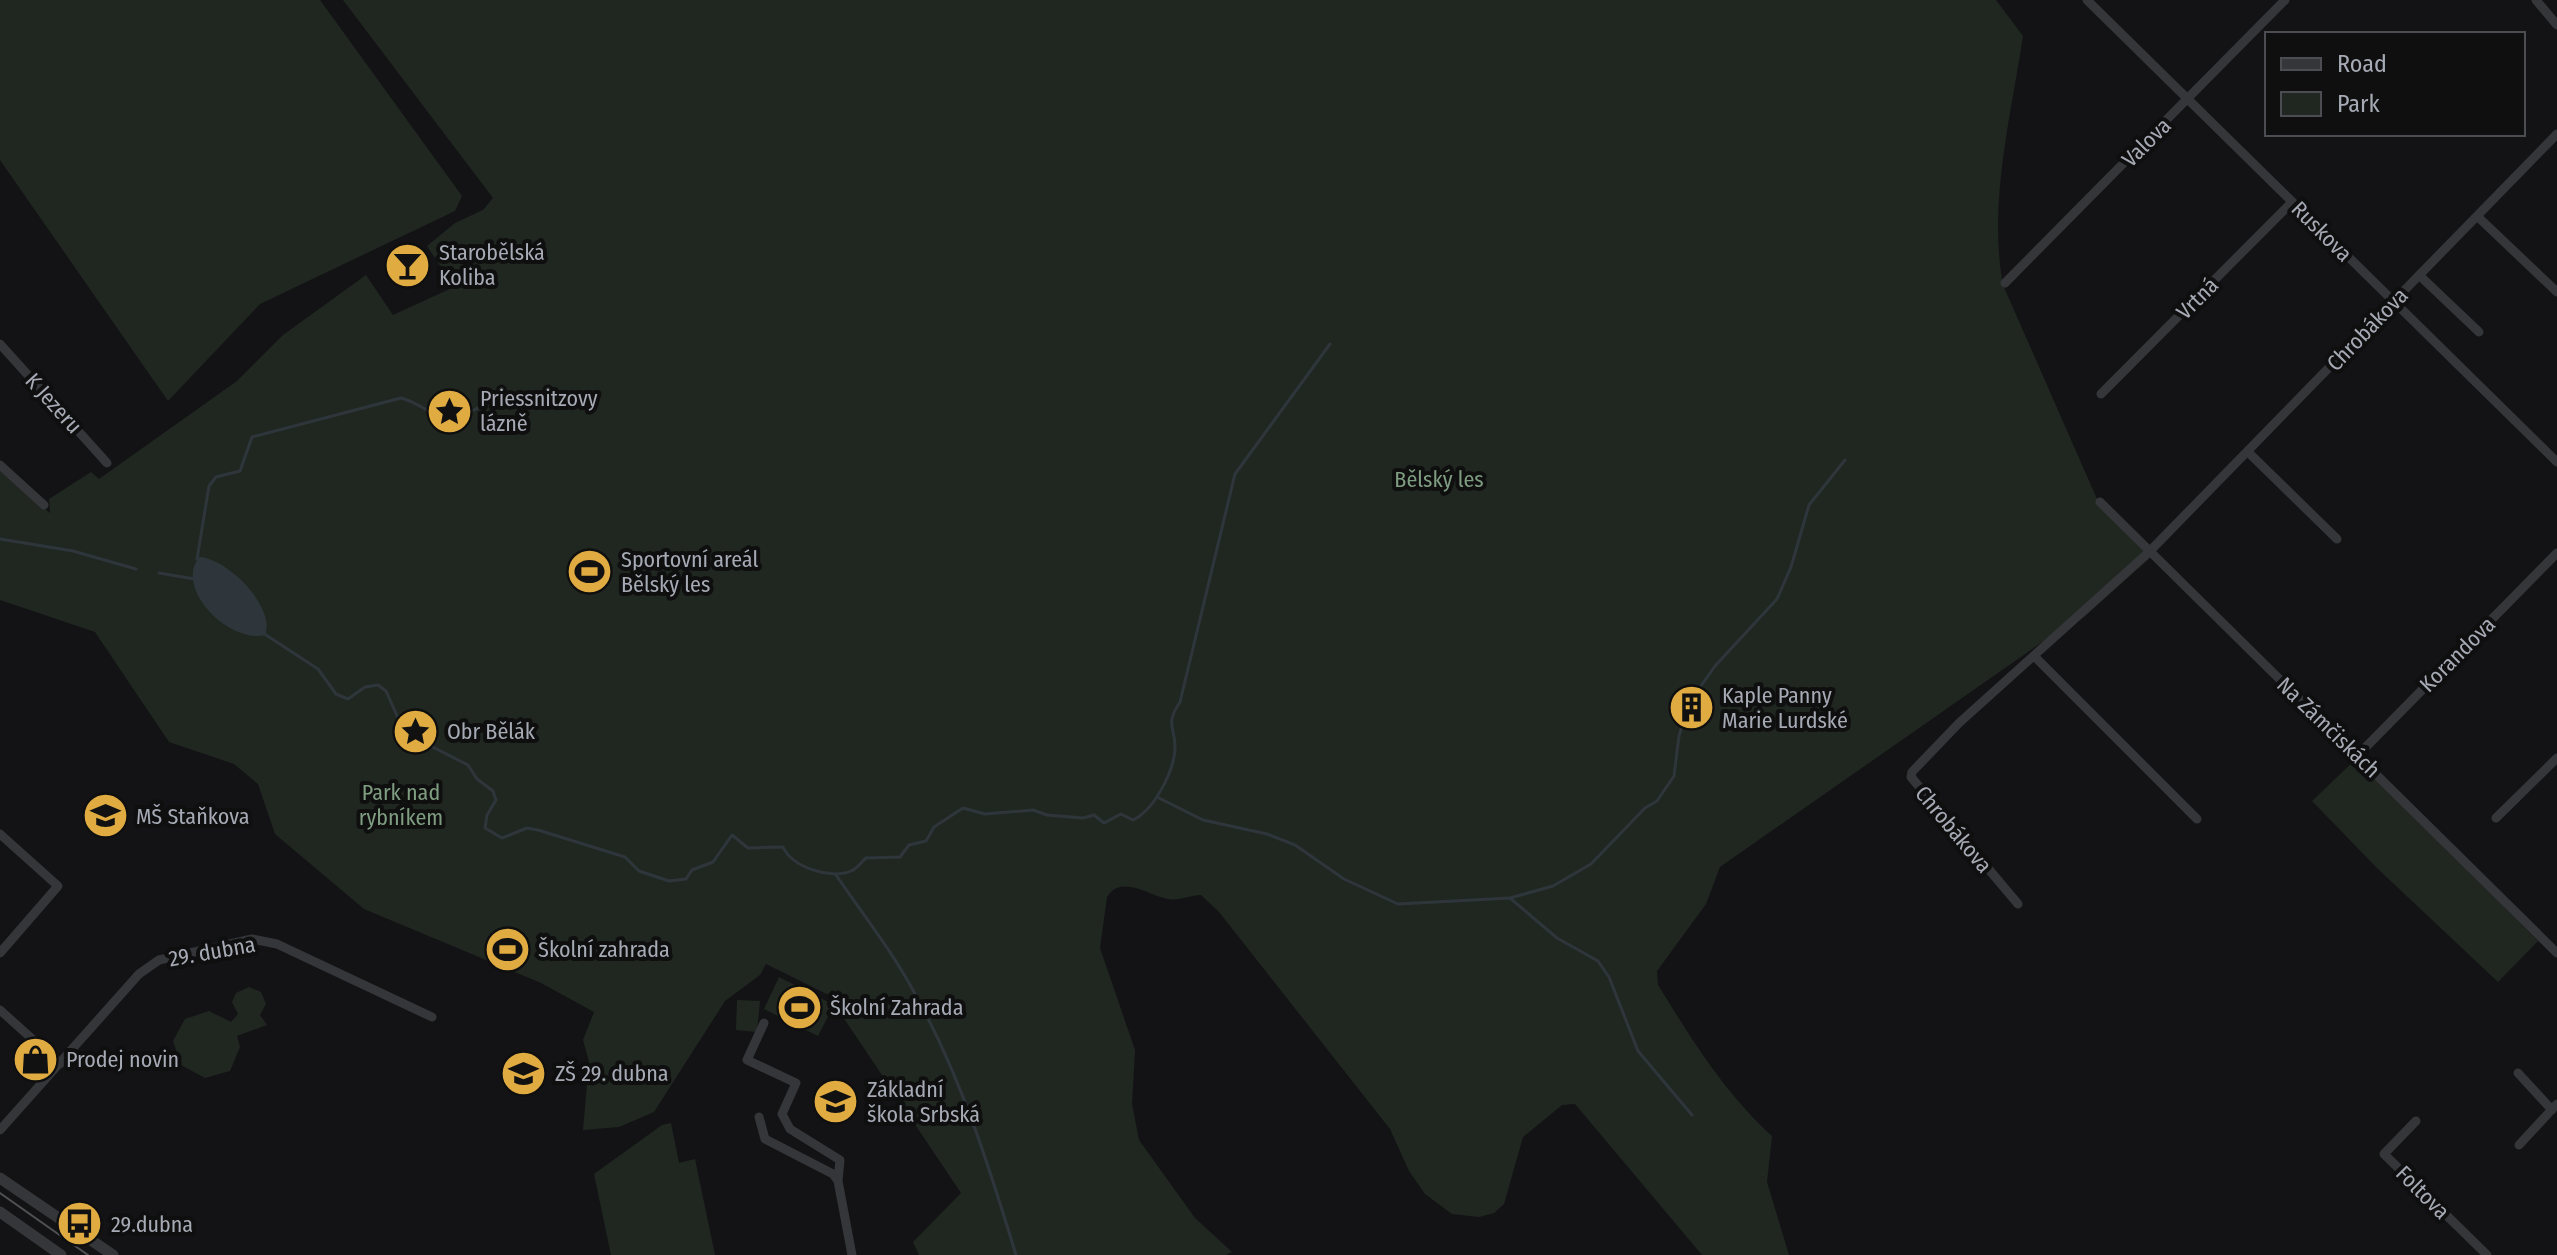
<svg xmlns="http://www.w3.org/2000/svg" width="2557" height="1255" font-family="'Fira Sans Condensed',sans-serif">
<rect width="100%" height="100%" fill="#131315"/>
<path fill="#202721" d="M 0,0 L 320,0 L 462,196 L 455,211 L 260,304 L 168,401 L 0,160 Z
M 343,0 L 1996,0 L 2023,36 C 2011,116 1988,204 2003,285 L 2097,499 L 2150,558 L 2084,617 L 2078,617 L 1720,867 L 1706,904 L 1657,971 L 1658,985 C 1692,1040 1724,1092 1772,1136 L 1767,1182 L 1789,1255 L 1702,1255 L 1575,1104 L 1562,1105 L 1523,1137 L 1504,1204 L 1494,1213 L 1479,1217 L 1452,1214 L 1425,1194 L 1409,1171 L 1390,1129 L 1219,912 L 1201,895 C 1190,895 1179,901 1168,899 C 1148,895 1121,874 1107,897 L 1100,948 L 1135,1050 L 1132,1104 L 1139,1140 L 1195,1218 L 1232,1252 L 1226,1255 L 919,1255 L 913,1242 L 961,1193 L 843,1017 L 849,1005 L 766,964 L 760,975 L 725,1001 L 654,1112 L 619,1127 L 583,1130 L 589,1062 L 583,1040 L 594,1012 L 541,983 L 364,909 L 275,834 L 258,784 L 234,764 L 169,742 L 95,632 L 0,600 L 0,471 L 50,513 L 49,499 L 91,472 L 99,479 L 237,381 L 283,335 L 366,275 L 393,315 L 454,287 L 427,246 L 455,223 L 483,210 L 493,198 Z
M 2356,759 L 2538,941 L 2498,982 L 2378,869 L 2312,801 Z
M 779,977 L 834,1005 L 818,1036 L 764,1009 Z
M 249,987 L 261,992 L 266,1004 L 260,1015 L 267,1025 L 237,1036 L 240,1047 L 230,1071 L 205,1078 L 181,1065 L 173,1041 L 185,1019 L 209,1011 L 231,1022 L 238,1014 L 232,1002 L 236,993 Z
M 737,1000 L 760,1001 L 757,1032 L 736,1030 Z
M 671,1123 L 679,1163 L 695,1159 L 715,1255 L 611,1255 L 594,1174 L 662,1125 Z"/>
<path fill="#2e363c" d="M 199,557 C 227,558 276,607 265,635 C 230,644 174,590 199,557 Z"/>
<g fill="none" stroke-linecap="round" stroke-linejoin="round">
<path stroke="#2e363c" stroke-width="3" d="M 463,416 L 487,403
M 0,539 L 73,551 L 136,569
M 197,559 L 209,486 L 216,477 L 240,471 L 252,437 L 401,398 C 419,402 437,421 455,418
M 159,573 L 195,579
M 263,633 L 318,669 L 336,694 L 348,699 L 365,687 L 378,685 L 386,691 L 399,720 L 417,739 L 468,765 L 477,779 L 493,791 L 496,800 L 487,815 L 485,828 L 502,838 L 527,828 L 538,830 L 625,857 L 639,871 L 669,881 L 686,879 L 692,870 L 713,862 L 732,835 L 748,848 L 783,847 C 792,867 831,880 851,871 C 857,869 861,862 866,858 L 900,857 L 909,845 L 926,841 L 934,827 L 963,808 L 985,814 L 1033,810 L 1047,815 L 1083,818 L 1094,815 L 1104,823 L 1121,814 L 1133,820 C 1154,810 1173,773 1175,750 C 1176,726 1164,726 1180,702 L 1235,474 L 1330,344
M 1159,798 L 1203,820 L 1267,834 L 1295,845 L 1344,879 L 1398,904 L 1510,898 L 1557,938 L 1598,961 L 1609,977 L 1638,1051 L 1692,1115
M 836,875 C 862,913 892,951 914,992 C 960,1074 989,1166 1016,1255
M 1510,898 L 1553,886 L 1591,864 L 1645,808 L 1657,801 L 1674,776 L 1679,736 L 1689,703 L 1715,666 L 1777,599 L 1791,567 L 1809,505 L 1845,460"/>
<path stroke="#35363a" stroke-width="9" d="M 2087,0 L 2557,462
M 2536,0 L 2557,25
M 2477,216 L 2557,292
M 2419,275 L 2479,332
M 2005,283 L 2285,0
M 0,344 L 107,463
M 2101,394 L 2292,202
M 2248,452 L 2337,539
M 0,465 L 44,505
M 2100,502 L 2557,953
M 2035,657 L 2197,819
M 2358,755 L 2557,553
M 2496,818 L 2557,758
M 0,834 L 58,886 L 0,953
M 2018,904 L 1911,777 L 1912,772 L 1959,723 L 2149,552 L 2557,134
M 0,1010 L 60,1064
M 764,1023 L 747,1060 L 796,1083 L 782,1114 L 790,1129 L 840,1160 L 838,1181
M 2518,1073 L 2552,1110
M 759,1117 L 765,1139 L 833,1174 L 838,1181 L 852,1255
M 2416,1121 L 2384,1154 L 2487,1255
M 0,1130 L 139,974 L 159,960 L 252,939 L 277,944 L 432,1017
M 2519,1145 L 2557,1104"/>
<path stroke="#35363a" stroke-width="11" d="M 0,1178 L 113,1255
M 0,1212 L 61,1255"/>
<path stroke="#4e5054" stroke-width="2" d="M 0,1193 L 88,1255"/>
</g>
<defs>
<symbol id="bar-disc" viewBox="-11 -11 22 22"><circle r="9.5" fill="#e0ab41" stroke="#0f0f10"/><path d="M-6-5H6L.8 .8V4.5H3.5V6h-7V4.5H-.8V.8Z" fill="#111"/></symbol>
<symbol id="sight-disc" viewBox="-11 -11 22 22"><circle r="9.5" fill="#e0ab41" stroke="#0f0f10"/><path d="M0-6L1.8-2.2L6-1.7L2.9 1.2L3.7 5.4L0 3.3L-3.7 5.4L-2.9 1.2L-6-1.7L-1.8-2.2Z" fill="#111"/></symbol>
<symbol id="stadium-disc" viewBox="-11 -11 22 22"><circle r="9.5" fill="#e0ab41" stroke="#0f0f10"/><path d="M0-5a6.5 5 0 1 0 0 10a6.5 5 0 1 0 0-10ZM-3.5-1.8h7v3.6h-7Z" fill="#111"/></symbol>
<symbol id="building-disc" viewBox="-11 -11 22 22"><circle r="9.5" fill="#e0ab41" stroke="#0f0f10"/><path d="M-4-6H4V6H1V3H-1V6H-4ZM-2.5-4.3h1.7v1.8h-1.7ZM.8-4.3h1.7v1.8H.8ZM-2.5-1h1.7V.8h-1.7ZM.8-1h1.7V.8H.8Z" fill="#111"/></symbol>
<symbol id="school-disc" viewBox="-11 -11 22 22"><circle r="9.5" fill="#e0ab41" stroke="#0f0f10"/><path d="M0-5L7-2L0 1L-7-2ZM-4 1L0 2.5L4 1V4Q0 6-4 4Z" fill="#111"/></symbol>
<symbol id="shop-disc" viewBox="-11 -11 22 22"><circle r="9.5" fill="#e0ab41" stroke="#0f0f10"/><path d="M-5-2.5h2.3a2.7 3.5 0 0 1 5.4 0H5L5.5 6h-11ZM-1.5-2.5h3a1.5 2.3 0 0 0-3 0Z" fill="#111"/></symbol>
<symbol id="bus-disc" viewBox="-11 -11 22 22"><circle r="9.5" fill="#e0ab41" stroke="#0f0f10"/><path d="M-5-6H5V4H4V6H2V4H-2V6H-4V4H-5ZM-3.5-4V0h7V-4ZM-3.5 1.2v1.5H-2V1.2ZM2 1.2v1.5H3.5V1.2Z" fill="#111"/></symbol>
</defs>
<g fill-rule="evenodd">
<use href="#bar-disc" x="382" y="240" width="51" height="51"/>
<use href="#sight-disc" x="424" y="386" width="51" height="51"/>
<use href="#stadium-disc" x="564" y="546" width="51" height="51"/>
<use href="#building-disc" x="1666" y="682" width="51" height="51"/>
<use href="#sight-disc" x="390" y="706" width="51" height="51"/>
<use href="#school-disc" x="80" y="790" width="51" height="51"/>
<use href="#stadium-disc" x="482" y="924" width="51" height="51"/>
<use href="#stadium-disc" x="774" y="982" width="51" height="51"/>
<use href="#shop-disc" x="10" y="1034" width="51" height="51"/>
<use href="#school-disc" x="498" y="1048" width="51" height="51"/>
<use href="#school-disc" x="810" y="1076" width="51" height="51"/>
<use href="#bus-disc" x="54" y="1198" width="51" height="51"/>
</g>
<g text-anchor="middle" stroke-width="8" stroke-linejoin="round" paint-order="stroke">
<g font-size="22" fill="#a6aab4" stroke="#0f0f10">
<text transform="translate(2146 142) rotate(-45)" y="8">Valova</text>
<text transform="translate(2322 231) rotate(45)" y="8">Ruskova</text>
<text transform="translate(2197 298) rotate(-45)" y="8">Vrtná</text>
<text transform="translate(2367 329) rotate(-46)" y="8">Chrobákova</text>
<text transform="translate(54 403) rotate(48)" y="8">K Jezeru</text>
<text transform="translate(2457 654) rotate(-45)" y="8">Korandova</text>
<text transform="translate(2329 727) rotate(44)" y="8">Na Zámčiskách</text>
<text transform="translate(1954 829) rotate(50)" y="8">Chrobákova</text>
<text transform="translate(212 951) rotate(-10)" y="8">29. dubna</text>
<text transform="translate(2423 1192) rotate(45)" y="8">Foltova</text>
</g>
<g font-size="22" fill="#a6aab4" stroke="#0f0f10" text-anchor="start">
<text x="439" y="260">Starobělská<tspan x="439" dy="25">Koliba</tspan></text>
<text x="480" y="406">Priessnitzovy<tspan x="480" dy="25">lázně</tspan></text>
<text x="621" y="567">Sportovní areál<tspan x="621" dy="25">Bělský les</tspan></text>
<text x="1722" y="703">Kaple Panny<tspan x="1722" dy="25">Marie Lurdské</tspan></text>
<text x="447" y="739">Obr Bělák</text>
<text x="136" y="824">MŠ Staňkova</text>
<text x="538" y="957">Školní zahrada</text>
<text x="830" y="1015">Školní Zahrada</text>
<text x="66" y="1067">Prodej novin</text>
<text x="555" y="1081">ZŠ 29. dubna</text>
<text x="867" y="1097">Základní<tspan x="867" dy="25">škola Srbská</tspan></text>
<text x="111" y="1232">29.dubna</text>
</g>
<g font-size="22" fill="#7f9d81" stroke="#0f0f10">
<text x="1439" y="487">Bělský les</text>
<text x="401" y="800">Park nad<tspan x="401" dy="25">rybníkem</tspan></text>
</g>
</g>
<rect x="2265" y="32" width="260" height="104" fill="#0f0f10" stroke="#4b4d52" stroke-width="2"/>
<rect x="2281" y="58" width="40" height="12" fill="#35363a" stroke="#4b4d52" stroke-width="2"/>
<text x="2337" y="72" font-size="24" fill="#a6aab4">Road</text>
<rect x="2281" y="92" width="40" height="24" fill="#202721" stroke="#4b4d52" stroke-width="2"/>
<text x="2337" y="112" font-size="24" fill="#a6aab4">Park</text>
</svg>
